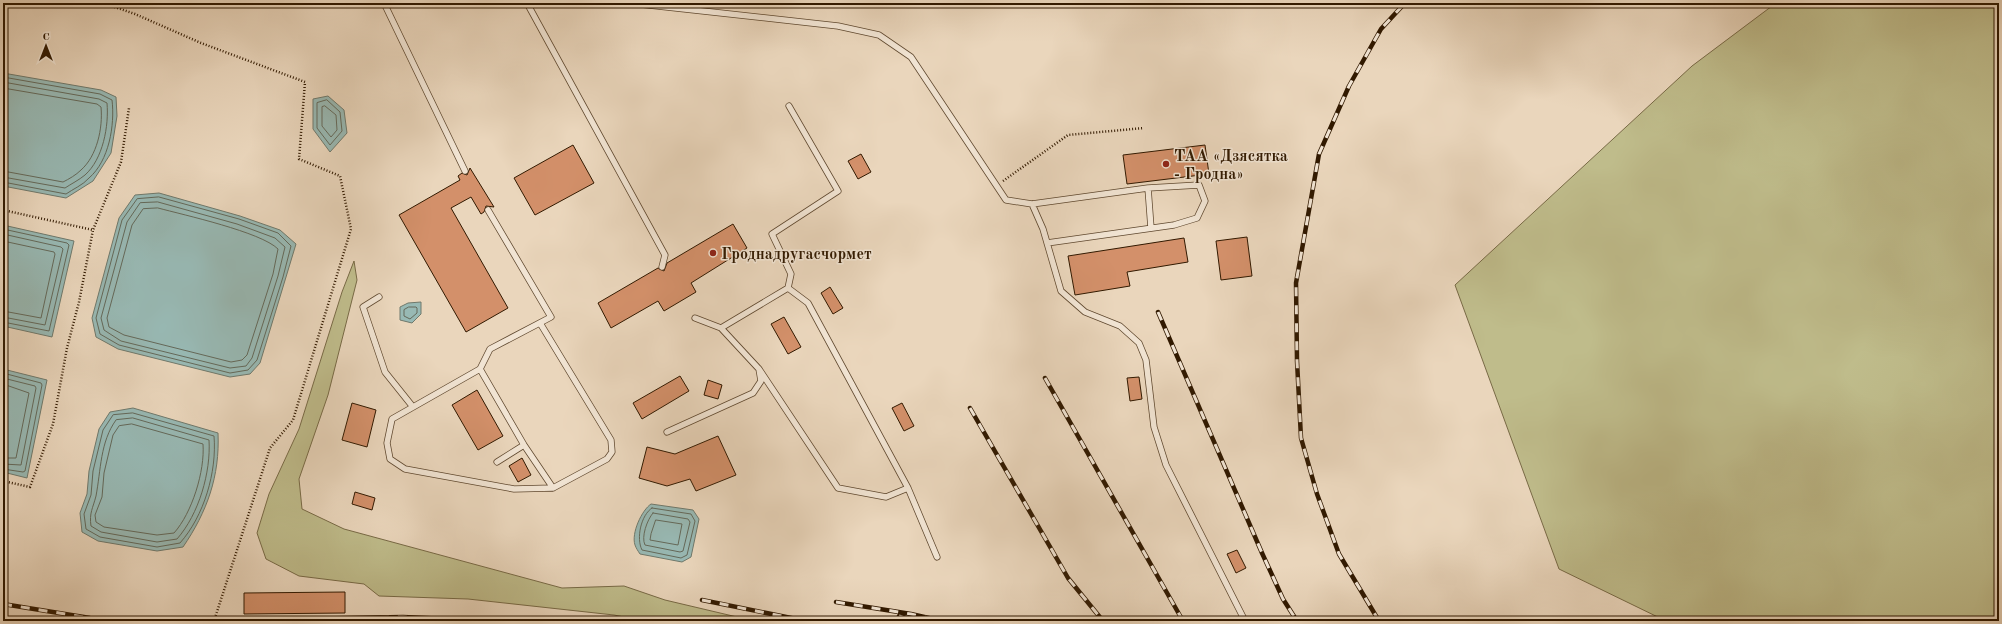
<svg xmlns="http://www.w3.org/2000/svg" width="2002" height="624" font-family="'Old Standard TT',serif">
<rect width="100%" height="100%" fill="#ead6bc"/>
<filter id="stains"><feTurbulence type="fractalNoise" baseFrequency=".005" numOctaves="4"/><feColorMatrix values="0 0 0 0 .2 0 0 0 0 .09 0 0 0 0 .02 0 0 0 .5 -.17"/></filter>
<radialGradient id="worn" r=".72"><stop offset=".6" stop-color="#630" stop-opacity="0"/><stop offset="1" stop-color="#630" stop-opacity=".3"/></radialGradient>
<path fill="#bfbc8b" stroke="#786a46" d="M 1776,3 L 1999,3 L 1999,621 L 1666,621 L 1559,569 L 1455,285 L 1692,66 Z
M 354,261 L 357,280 L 328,395 L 299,479 L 302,509 L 344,529 L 562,588 L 624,586 L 665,600 L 754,621 L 644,621 L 614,615 L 468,599 L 379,596 L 364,584 L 299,576 L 266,559 L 257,533 L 269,494 L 299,429 L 342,292 Z"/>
<path fill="#98b9b4" stroke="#6f796c" d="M 3,73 L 101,90 L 116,97 L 117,116 L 111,153 L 93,181 L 66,198 L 3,186 Z
M 328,96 L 344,110 L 347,133 L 330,152 L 313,129 L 313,99 Z
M 159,193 L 240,216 L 280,230 L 296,244 L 260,363 L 250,374 L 230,377 L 118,349 L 96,337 L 92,318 L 119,218 L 135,195 Z
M 3,225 L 74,241 L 52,337 L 3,326 Z
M 421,302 L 421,314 L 412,323 L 400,320 L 400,307 L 408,303 Z
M 3,369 L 47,380 L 27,478 L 3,472 Z
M 133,408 L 218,433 C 220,476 207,512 183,547 L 157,551 L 98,541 L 82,532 L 80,513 L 87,494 L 89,471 L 99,429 L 110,412 Z
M 651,504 L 693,510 L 699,519 L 691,557 L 682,562 L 640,554 C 638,551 636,548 635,545 C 631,533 642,510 651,504 Z"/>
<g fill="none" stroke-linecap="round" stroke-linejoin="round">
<path stroke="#64695a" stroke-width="1" d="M 3,77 L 100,94 L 112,100 C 115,125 109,161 89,178 C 83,185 73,189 66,194 L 3,182
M 3,82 L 99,99 L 107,103 C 109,126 103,159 85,175 C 79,180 71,184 65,188 L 3,177
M 3,88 L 97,104 L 101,107 C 103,128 97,156 81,170 C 76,175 69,179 63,182 L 3,171
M 327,100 L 340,112 L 342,131 L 330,145 L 317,128 L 317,103 Z
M 325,106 L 336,115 L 337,130 L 331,137 L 322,126 L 322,107 Z
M 159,197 L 239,219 L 278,233 L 291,246 L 283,277 L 257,360 L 248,370 L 230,373 L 119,345 L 100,334 L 96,318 L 122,220 L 137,199 Z
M 158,202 L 237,224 L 275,238 L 285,247 L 278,276 L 252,358 L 246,366 L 230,368 L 121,341 L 104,330 L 101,318 L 127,222 L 140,203 Z
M 158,208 C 184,215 261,232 278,249 L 273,274 L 247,355 L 242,360 L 231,362 L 124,335 L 109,327 L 107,318 L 132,225 L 143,209 Z
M 3,229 L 67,243 L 69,245 L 49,331 L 3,322
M 3,234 L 61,247 L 63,249 L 45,325 L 3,317
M 3,241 L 54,252 L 55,254 L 41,318 L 3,311
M 409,307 L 416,307 L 417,308 L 417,313 L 410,319 L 404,316 L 404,310 Z
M 3,373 L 41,383 L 42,385 L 25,471 L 23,472 L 3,469
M 3,378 L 35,386 L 36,388 L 21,465 L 3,464
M 3,384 L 29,393 L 16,458 L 3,458
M 133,413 L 214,436 C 217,472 204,516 180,543 L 157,547 L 100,537 L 86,529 L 84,514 L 91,495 L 93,471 L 103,430 L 113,415 Z
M 133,418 L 209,440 C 211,472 199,514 177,539 L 157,542 L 101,532 L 91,526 C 89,513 93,508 96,496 C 101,470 100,442 116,420 Z
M 132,424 L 203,444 C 205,471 192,513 174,533 L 157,535 L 104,527 L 96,522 L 95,515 L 102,497 L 104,473 L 113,435 L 119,426 Z
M 652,508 L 691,514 L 695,521 L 687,555 L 681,558 L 642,550 C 636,538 641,515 652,508 Z
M 653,513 L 688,519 L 690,522 L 683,551 L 680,552 L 645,545 C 641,537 647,520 653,513 Z
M 656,520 L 682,524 L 678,545 L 650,540 L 651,534 Z"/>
</g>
<path fill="#d3906a" stroke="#311900" d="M 573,145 L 594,183 L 535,215 L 514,178 Z
M 1205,145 L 1209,174 L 1127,184 L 1123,155 Z
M 861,154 L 871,172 L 858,179 L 848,161 Z
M 470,168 L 494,207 L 486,206 L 484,212 L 481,214 L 471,197 L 451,208 L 508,308 L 466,332 L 399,215 L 460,180 L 458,176 L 462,173 L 467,175 Z
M 733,224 L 747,248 L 691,283 L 696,292 L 664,311 L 658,301 L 611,328 L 598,303 L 658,268 L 664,271 L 667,263 Z
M 1247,237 L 1252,276 L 1221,280 L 1216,241 Z
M 1184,238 L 1188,262 L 1127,272 L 1130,286 L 1075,295 L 1068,256 Z
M 830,287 L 843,308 L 833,314 L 821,293 Z
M 784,317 L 801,347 L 788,354 L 771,324 Z
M 680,376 L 689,391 L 642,419 L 633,403 Z
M 1139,377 L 1142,399 L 1130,401 L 1127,378 Z
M 708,380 L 722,385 L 718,399 L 704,395 Z
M 477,390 L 503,436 L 478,450 L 452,405 Z
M 352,403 L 376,410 L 367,447 L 342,440 Z
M 902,403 L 914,426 L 904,431 L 892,408 Z
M 718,436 L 736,475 L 696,491 L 690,479 L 667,486 L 639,478 L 647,447 L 675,454 Z
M 522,458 L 531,475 L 518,482 L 509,466 Z
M 355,492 L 375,498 L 372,510 L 352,504 Z
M 1237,550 L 1246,568 L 1236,573 L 1227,554 Z
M 345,592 L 345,613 L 244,614 L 244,593 Z"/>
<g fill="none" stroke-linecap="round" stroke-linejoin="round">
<defs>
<path id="lane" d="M 384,3 L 465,171
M 527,3 L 665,255 L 662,267
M 630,3 L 838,26 L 879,35 L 911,57 L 1006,200 L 1032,204 L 1148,188 L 1199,185 L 1205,201 L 1197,218 L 1174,225 L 1047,243
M 1148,188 L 1151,228
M 1032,204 L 1043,229 L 1061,291 L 1085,312 L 1120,326 L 1139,343 L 1146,360 L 1154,427 L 1166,465 L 1245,621
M 488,210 L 551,317 L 490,349 L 480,369 L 392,419 L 387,443 L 390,459 L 405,469 L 514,489 L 553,488
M 379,297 L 363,307 L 385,372 L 413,407
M 721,328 L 788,288 L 791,274 L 772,234 L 838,191 L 789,106
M 480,369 L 524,445 L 553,488 L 607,459 L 612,452 L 611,440 L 540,323
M 759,369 L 838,488 L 886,497 L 908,488 L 808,303 L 788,288
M 667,432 L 753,393 L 761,381 L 759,369 L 721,328 L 695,318
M 497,462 L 524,445
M 908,488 L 937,557
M 3,618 L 9,621"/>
</defs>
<use href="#lane" stroke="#5f482f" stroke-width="7"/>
<path stroke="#311900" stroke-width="2.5" stroke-dasharray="1 2" stroke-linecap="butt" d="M 103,3 L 135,14 L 201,43 L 305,82 L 299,159 L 340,176 L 351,229 L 293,420 L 270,448 L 214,621
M 1003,181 L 1068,135 L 1144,128
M 3,210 L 93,230 L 121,162 L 129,108
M 3,481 L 30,487 L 53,424 L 67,348 L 79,302 L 93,230"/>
<use href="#lane" stroke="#f1e4d3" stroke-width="5.5"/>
<defs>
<path id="rail" d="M 1158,312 L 1262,553 L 1283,599 L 1297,621
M 1045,378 L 1183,621
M 970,408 L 1068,578 L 1103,621
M 702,600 L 806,621
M 836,602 L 911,614 L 942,621
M 3,604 L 90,618 L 241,620 L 403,617 L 494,621
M 899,616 L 914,621
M 1379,621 L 1339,554 L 1317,494 L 1301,438 L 1297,361 L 1296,283 L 1319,154 L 1349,86 L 1381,29 L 1405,3"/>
</defs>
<use href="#rail" stroke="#311900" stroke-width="4.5"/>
<use href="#rail" stroke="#f1e4d3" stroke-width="3" stroke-dasharray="9" stroke-linecap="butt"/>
</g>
<g fill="#8f2418" stroke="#f1e4d3" stroke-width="1.5">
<circle cx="1166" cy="164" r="4"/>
<circle cx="713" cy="253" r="4"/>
</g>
<g text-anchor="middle" stroke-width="3" stroke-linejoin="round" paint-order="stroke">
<g font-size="16" font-weight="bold" fill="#311900" stroke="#f1e4d3" text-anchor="start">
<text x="1174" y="161">ТАА «Дзясятка<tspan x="1174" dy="18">- Гродна»</tspan></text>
<text x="721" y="259">Гроднадругасчормет</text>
</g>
</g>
<rect width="2002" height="624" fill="none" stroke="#ead6bc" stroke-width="16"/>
<rect x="4" y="4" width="1994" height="616" fill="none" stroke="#311900" stroke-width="2"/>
<rect x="8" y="8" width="1986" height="608" fill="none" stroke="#311900"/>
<g transform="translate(46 46)" stroke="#f1e4d3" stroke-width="3" paint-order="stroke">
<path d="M0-3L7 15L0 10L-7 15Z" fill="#311900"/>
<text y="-6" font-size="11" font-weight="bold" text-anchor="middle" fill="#311900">С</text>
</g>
<rect width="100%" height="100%" filter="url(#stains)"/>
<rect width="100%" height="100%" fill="url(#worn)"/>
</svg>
